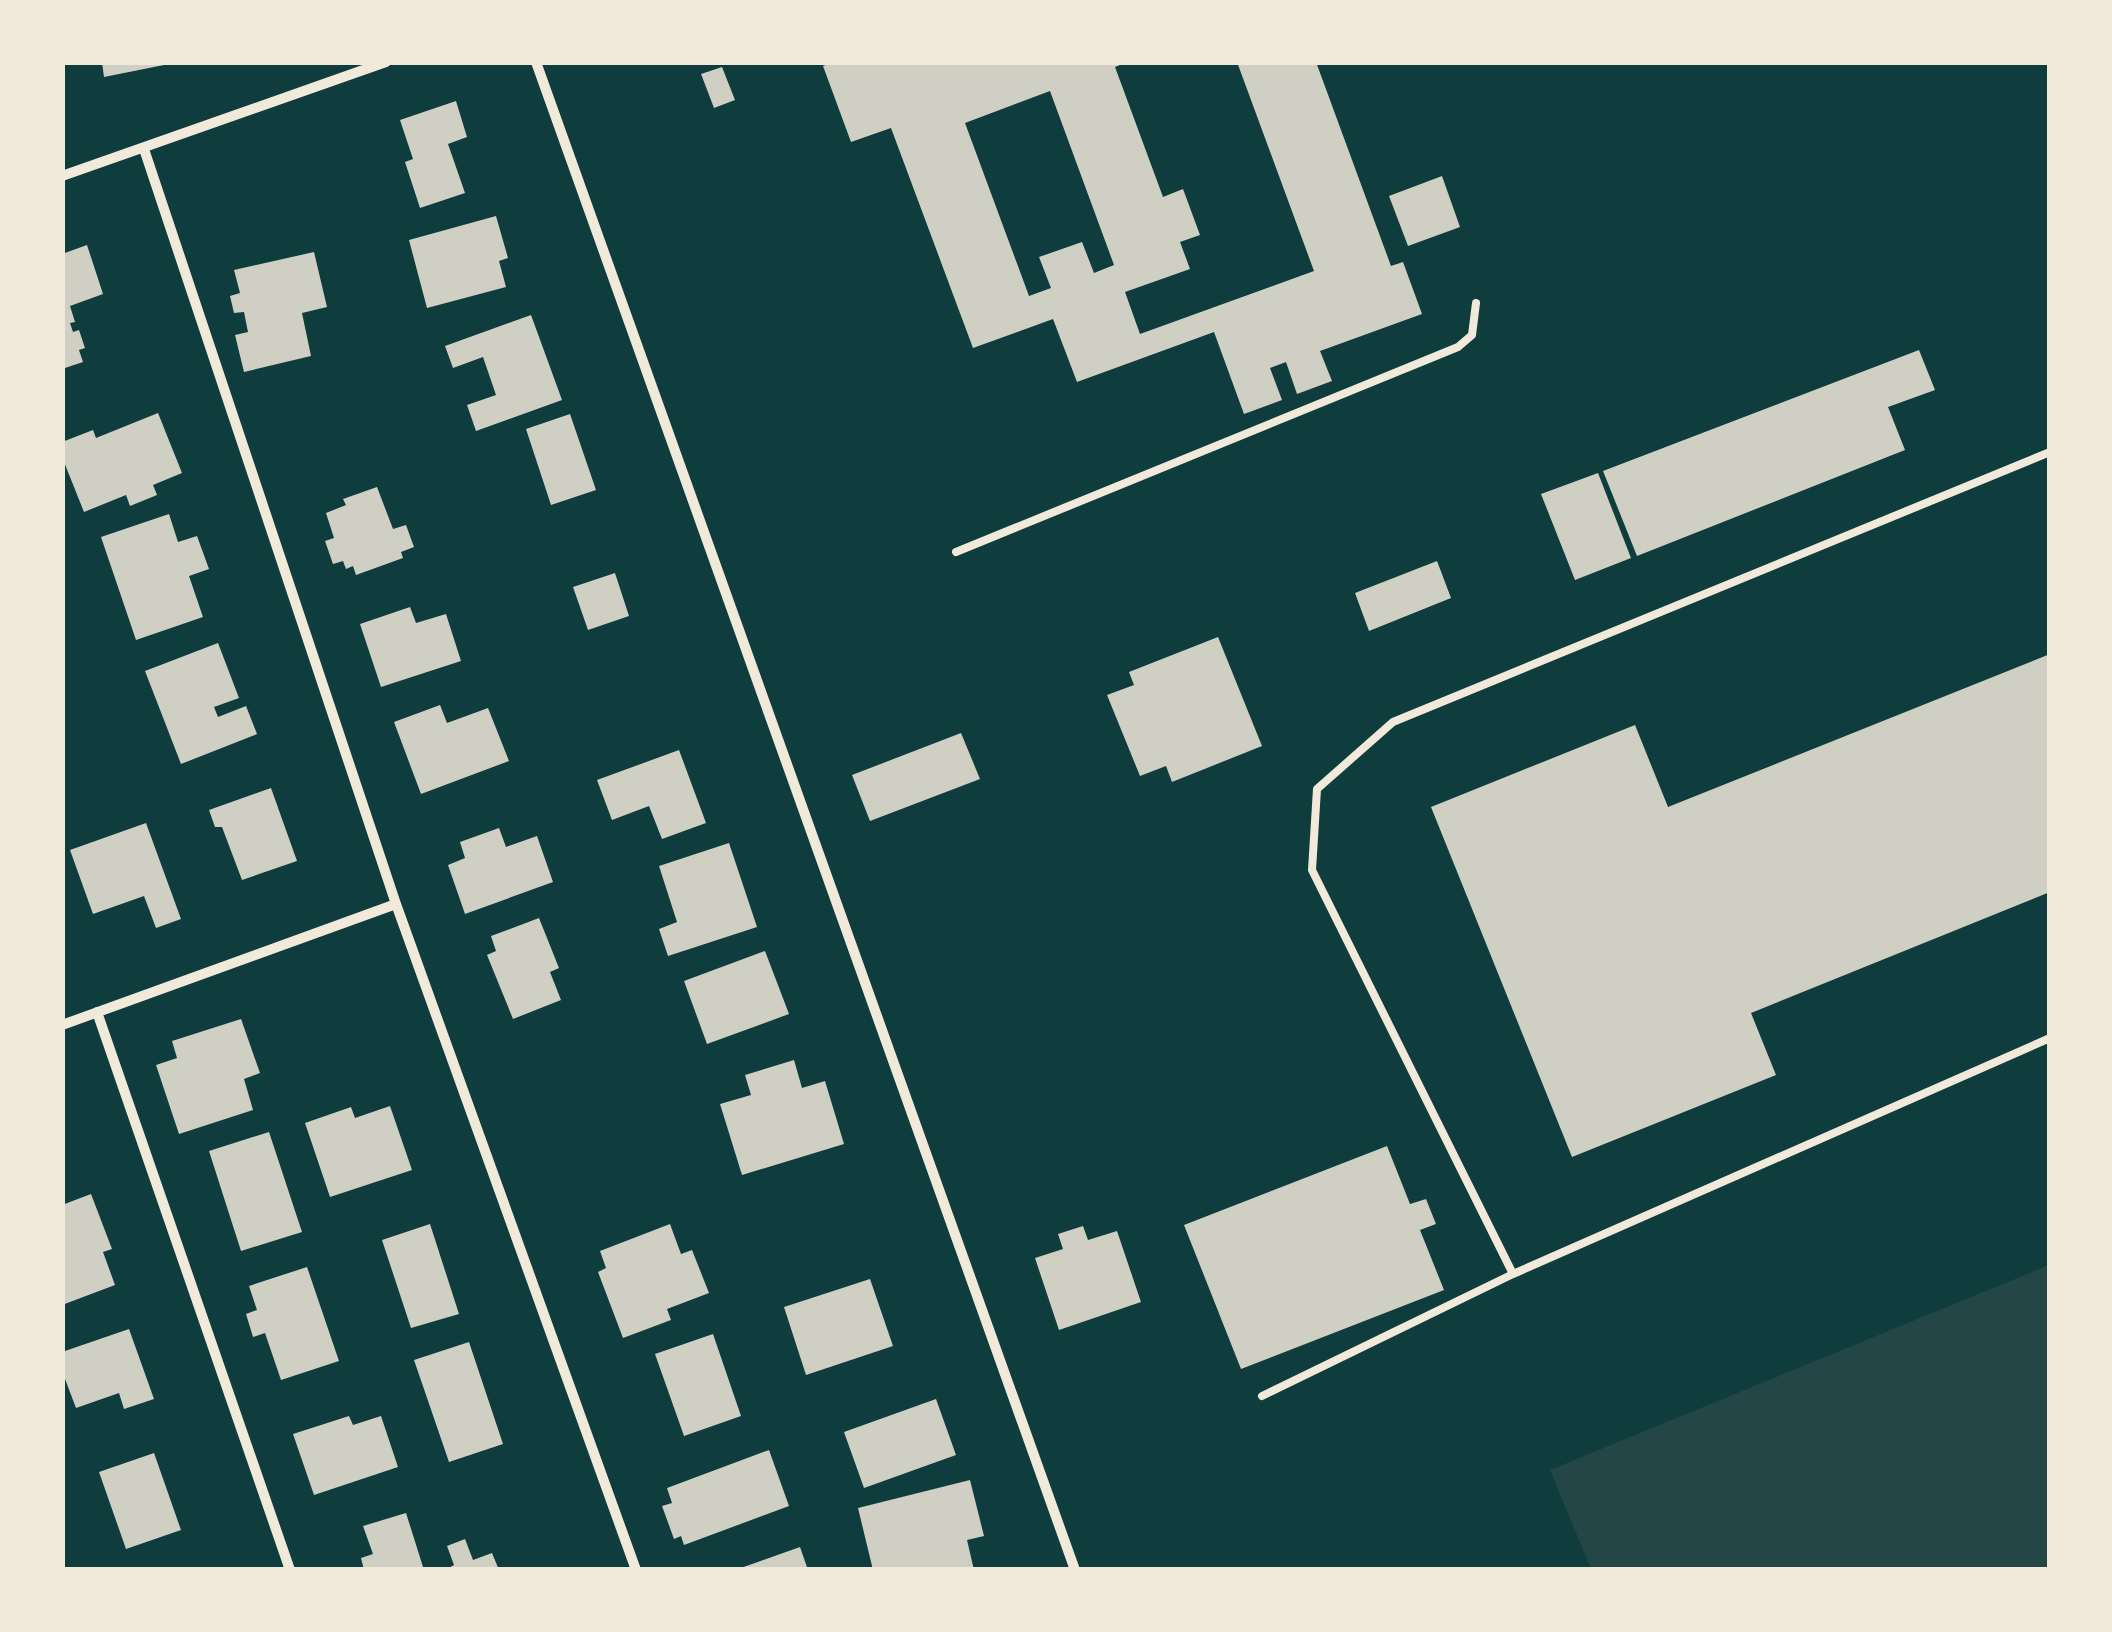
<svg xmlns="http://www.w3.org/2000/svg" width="2112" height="1632" font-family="'IBM Plex Sans',sans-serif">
<rect width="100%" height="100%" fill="#0f3d3e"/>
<path fill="#244646" d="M 2049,1265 L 2049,1569 L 1591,1569 L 1550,1470 Z"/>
<path fill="#cfcfc3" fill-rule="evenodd" d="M 102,62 L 168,62 L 169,64 L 104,77 Z
M 833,62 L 1127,62 L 1115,67 L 1163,197 L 1183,189 L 1200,235 L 1180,242 L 1190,269 L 1125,292 L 1140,334 L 1314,271 L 1237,62 L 1316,62 L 1391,266 L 1403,262 L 1422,314 L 1320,351 L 1332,381 L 1297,394 L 1286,362 L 1270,368 L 1282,400 L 1244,414 L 1214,332 L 1077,382 L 1053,319 L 973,348 L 891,128 L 851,142 L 823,66 ZM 1050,91 L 1114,265 L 1094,273 L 1082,242 L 1039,257 L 1051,288 L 1029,296 L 965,123 Z
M 722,67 L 735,100 L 714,108 L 701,74 Z
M 456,101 L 467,137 L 448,144 L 465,193 L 420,208 L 405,162 L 413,159 L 400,120 Z
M 1442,176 L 1460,227 L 1408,246 L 1389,196 Z
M 496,216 L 508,258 L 499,261 L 506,287 L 427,308 L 409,240 Z
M 87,245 L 103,294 L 70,306 L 75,322 L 70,323 L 73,332 L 79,330 L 85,348 L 79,350 L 83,362 L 62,369 L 62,254 Z
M 314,252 L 327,307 L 302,313 L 311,356 L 244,372 L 235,335 L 248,332 L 244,312 L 234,313 L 230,296 L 240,293 L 234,270 Z
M 531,315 L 562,400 L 476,431 L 467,405 L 496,395 L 483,357 L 453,368 L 445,346 Z
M 1919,350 L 1935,390 L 1888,407 L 1905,450 L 1637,556 L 1603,471 Z
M 158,413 L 182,473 L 153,485 L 157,495 L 130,506 L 126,495 L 84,512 L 62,457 L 62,442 L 93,430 L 96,438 Z
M 570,414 L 596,490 L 551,505 L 526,429 Z
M 1598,473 L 1631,558 L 1575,580 L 1541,494 Z
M 377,487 L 393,529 L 406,525 L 414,547 L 401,552 L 403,558 L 356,575 L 353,566 L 346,569 L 343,561 L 333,564 L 325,541 L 334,538 L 326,513 L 346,505 L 343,499 Z
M 169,514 L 178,542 L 197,536 L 209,569 L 189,576 L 203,617 L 136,640 L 101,537 Z
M 1437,561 L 1451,598 L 1369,631 L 1355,593 Z
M 615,573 L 629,616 L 588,630 L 573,587 Z
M 410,607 L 416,623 L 446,614 L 461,661 L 381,687 L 360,624 Z
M 1218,637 L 1262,746 L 1172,782 L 1166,766 L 1140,776 L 1107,695 L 1134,685 L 1129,672 Z
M 218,643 L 239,698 L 214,707 L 218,717 L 246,706 L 257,734 L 181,764 L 145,671 Z
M 2050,654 L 2050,892 L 1751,1013 L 1776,1075 L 1572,1157 L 1431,807 L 1635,725 L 1668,807 Z
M 440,705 L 447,723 L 488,708 L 509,761 L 421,794 L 394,722 Z
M 961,733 L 980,779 L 870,821 L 852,775 Z
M 679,750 L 706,823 L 662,839 L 649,806 L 612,820 L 597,780 Z
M 271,788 L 297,861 L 242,880 L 222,827 L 215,827 L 209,810 Z
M 146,823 L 181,919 L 156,928 L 144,896 L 93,914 L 70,850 Z
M 499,828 L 506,847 L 537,836 L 553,882 L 465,914 L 448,865 L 465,858 L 460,842 Z
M 729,843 L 757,927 L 668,956 L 659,929 L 677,922 L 659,866 Z
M 539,918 L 559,968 L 550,972 L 561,1000 L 513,1019 L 487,955 L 496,951 L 491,936 Z
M 765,951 L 789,1014 L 707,1044 L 684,981 Z
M 241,1019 L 260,1073 L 244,1079 L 253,1110 L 179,1134 L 156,1065 L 177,1058 L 172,1041 Z
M 794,1060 L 802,1088 L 825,1081 L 844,1144 L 742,1175 L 720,1104 L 751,1095 L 745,1075 Z
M 390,1106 L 412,1170 L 330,1197 L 305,1123 L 351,1107 L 355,1118 Z
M 269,1132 L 302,1232 L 241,1251 L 209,1151 Z
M 1387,1146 L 1410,1204 L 1426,1199 L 1436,1224 L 1420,1230 L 1444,1290 L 1241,1369 L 1184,1225 Z
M 91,1194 L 112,1249 L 103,1252 L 115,1285 L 62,1305 L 62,1205 Z
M 430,1224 L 459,1314 L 411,1328 L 382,1240 Z
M 670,1224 L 681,1254 L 692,1250 L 709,1293 L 667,1309 L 671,1320 L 623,1338 L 598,1272 L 606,1268 L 600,1251 Z
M 1083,1226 L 1088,1240 L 1117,1231 L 1141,1302 L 1059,1330 L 1035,1258 L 1063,1249 L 1058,1234 Z
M 307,1267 L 339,1361 L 281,1380 L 265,1333 L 253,1337 L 246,1314 L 257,1310 L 249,1286 Z
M 870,1279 L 893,1346 L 806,1375 L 784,1307 Z
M 129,1329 L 154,1399 L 124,1409 L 119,1393 L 76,1408 L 62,1371 L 62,1352 Z
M 713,1334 L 741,1416 L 684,1436 L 655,1354 Z
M 469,1342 L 503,1444 L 449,1462 L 414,1360 Z
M 936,1399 L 956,1455 L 864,1488 L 844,1432 Z
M 349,1416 L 353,1425 L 381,1416 L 398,1467 L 314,1495 L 293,1434 Z
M 769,1450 L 789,1506 L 684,1545 L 681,1536 L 674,1539 L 662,1506 L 672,1503 L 667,1488 Z
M 154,1453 L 181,1530 L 126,1549 L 99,1472 Z
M 970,1480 L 984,1536 L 967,1540 L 974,1570 L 873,1570 L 858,1508 Z
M 406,1513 L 424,1570 L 364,1570 L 361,1558 L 373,1554 L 363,1526 Z
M 465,1539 L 473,1560 L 492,1553 L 499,1570 L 445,1570 L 454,1565 L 447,1546 Z
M 800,1547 L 808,1570 L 738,1570 L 738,1569 Z"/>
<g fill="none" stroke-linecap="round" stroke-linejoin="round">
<path stroke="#f1e9da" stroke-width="8" d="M 2050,452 L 1393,722 L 1317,789 L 1312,870 L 1513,1274 L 2050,1038
M 956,552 L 1458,347 L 1472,335 L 1476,303
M 1262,1396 L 1513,1274"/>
<path stroke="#f1e9da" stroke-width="10" d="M 536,62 L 1075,1570
M 144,149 L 396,904 L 636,1570
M 62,176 L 386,62
M 97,1012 L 290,1570
M 62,1025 L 396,904"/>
</g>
<rect width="2112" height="1632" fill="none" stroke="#f1e9da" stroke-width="130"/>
</svg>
